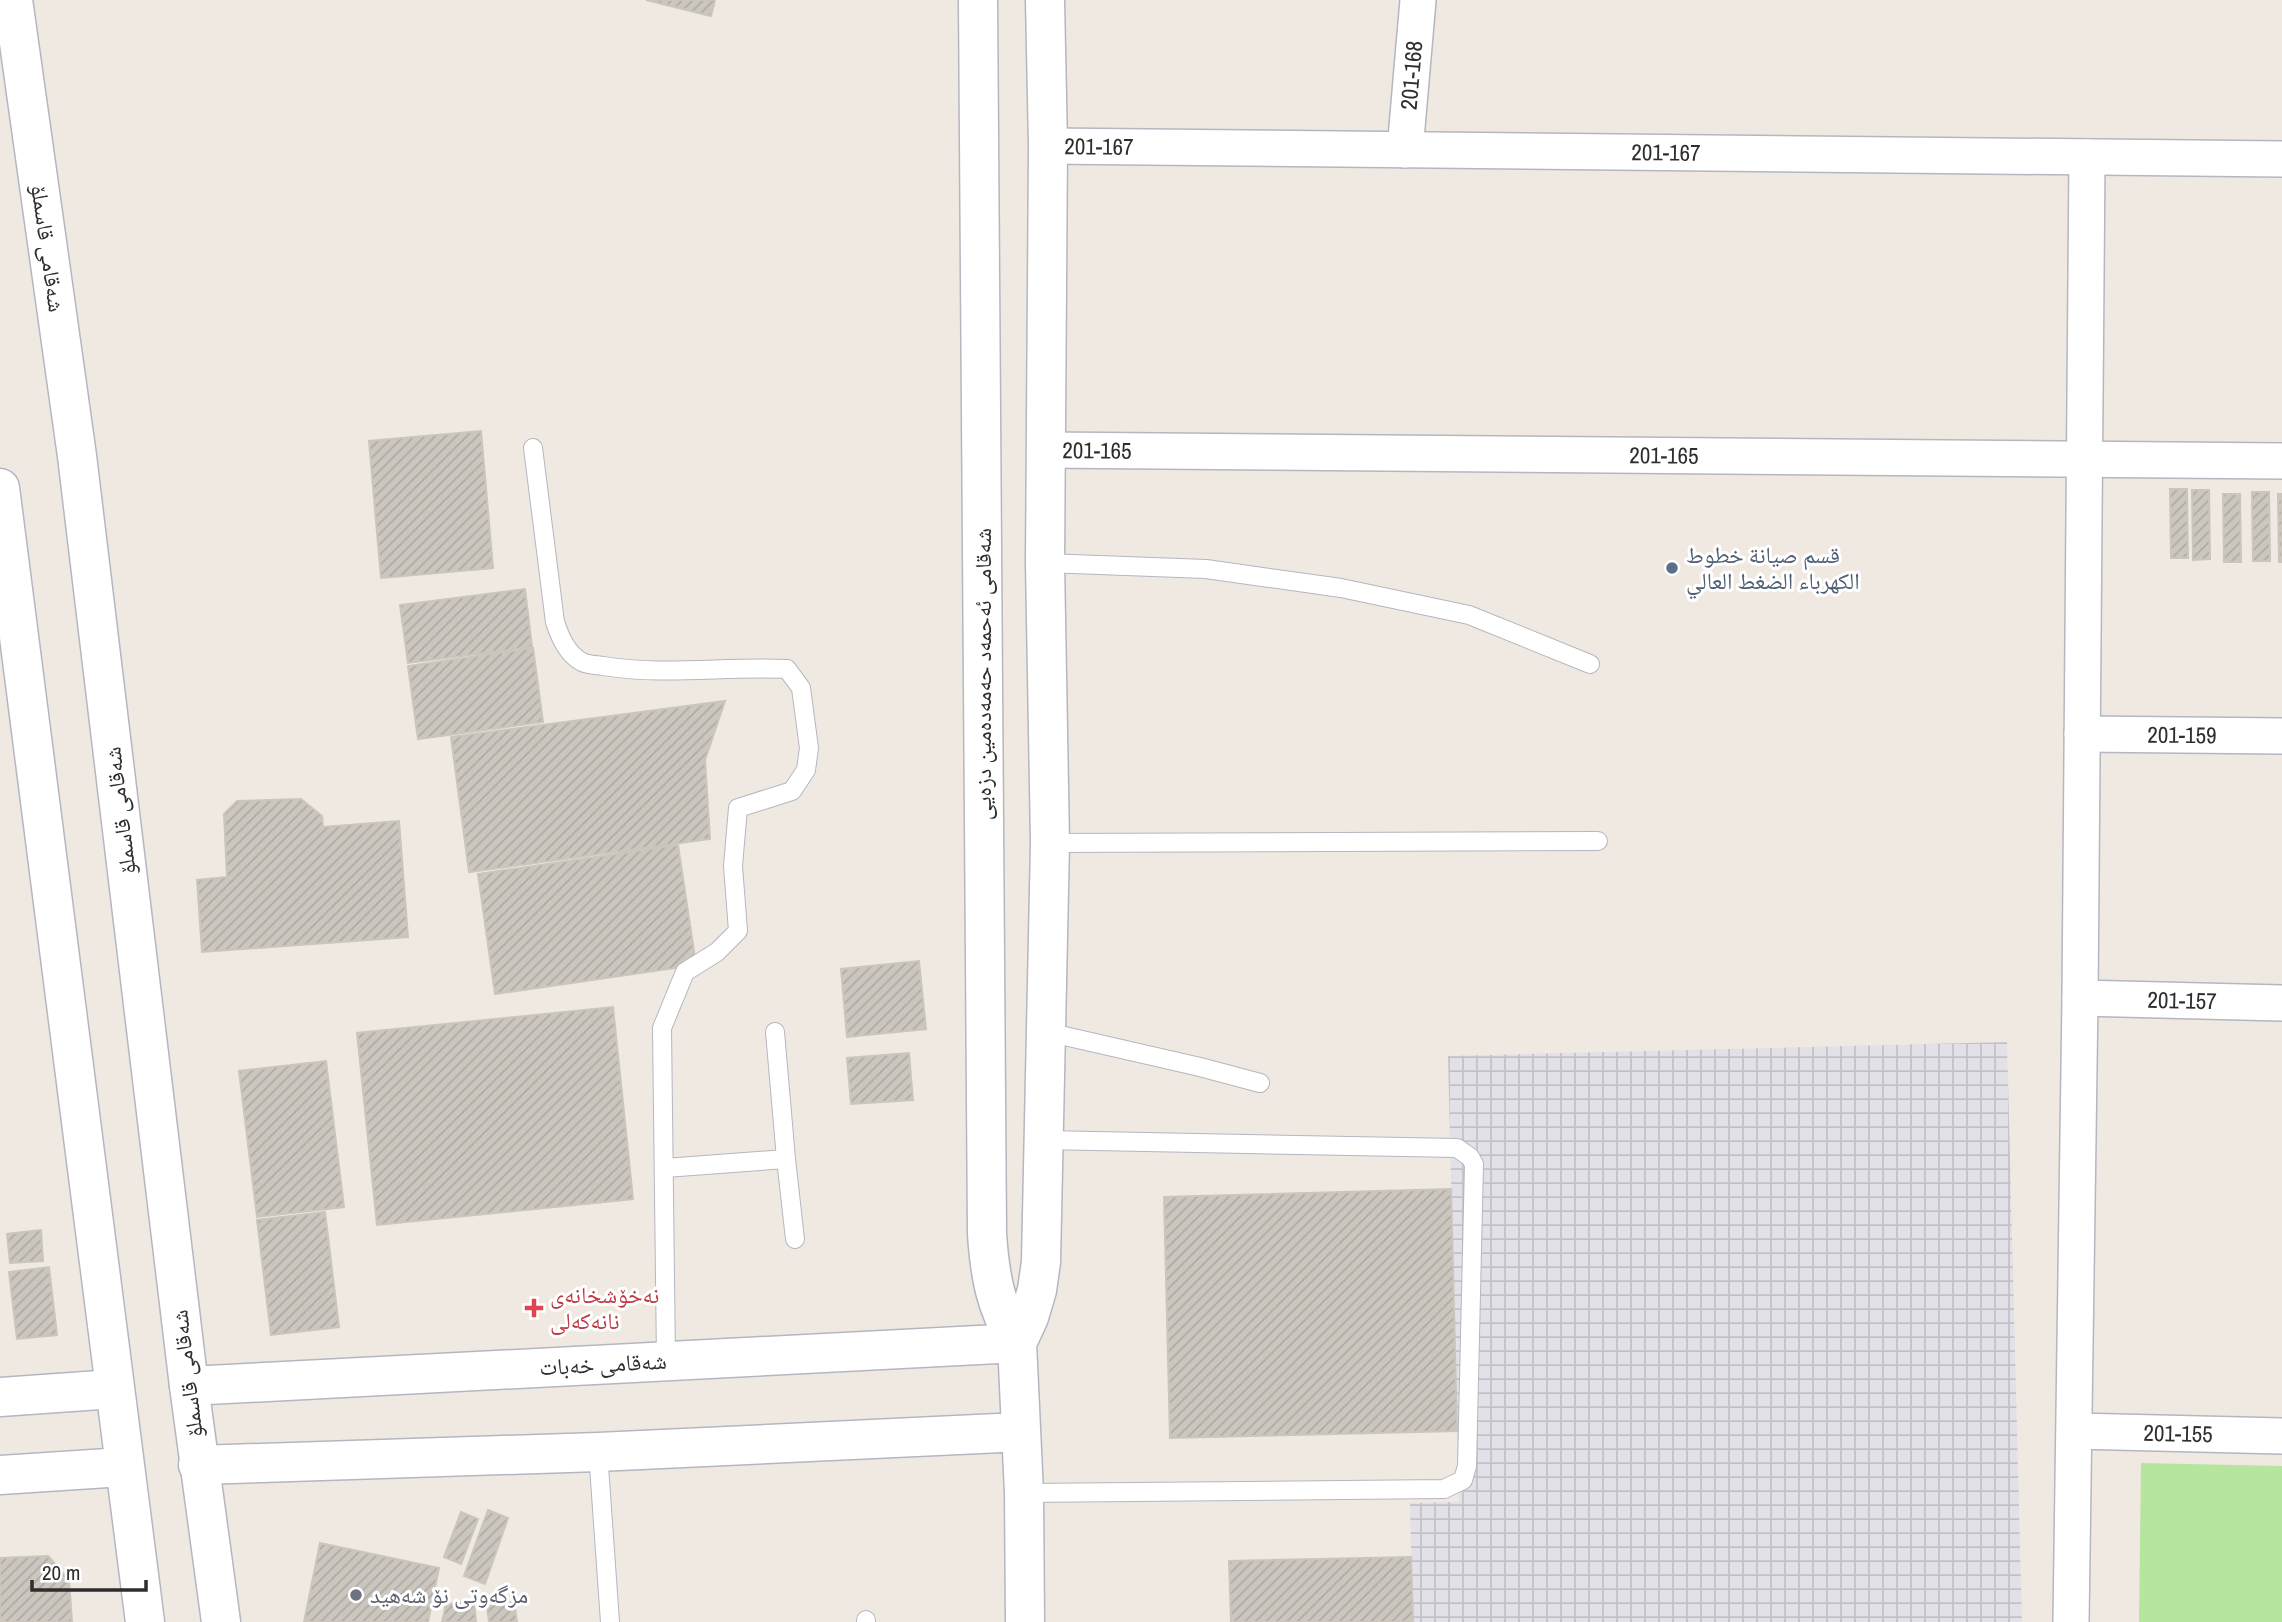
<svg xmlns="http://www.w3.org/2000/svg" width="2282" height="1622" font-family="'Archivo Narrow','Noto Naskh Arabic',sans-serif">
<defs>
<pattern id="industrial-grid" width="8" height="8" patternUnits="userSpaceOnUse" patternTransform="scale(1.75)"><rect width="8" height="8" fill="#e3e1e8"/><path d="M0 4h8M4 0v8" fill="none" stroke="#c3c1c7"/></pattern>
<pattern id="building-hatch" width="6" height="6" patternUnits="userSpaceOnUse" patternTransform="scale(1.75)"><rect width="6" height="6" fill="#cbc7bf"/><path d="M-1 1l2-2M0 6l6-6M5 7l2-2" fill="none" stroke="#afaba4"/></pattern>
</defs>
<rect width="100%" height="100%" fill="#efe9e1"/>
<path fill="url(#industrial-grid)" d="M 2007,1042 L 2022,1622 L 1413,1622 L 1410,1503 L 1459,1502 L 1448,1056 Z"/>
<path fill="#b6e59e" d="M 2141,1463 L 2282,1466 L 2282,1622 L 2139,1622 Z"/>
<path fill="url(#building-hatch)" stroke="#cbc5ba" stroke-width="2" d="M 646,0 L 715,0 L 711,16 Z
M 481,431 L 493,568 L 381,578 L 369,441 Z
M 2170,489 L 2187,489 L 2188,558 L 2171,558 Z
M 2192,490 L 2209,490 L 2210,559 L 2193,560 Z
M 2252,492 L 2269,492 L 2270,561 L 2253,561 Z
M 2223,494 L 2240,494 L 2241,562 L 2224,562 Z
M 2278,494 L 2282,494 L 2282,562 L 2279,562 Z
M 525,589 L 532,647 L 408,663 L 400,605 Z
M 533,648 L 543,722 L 418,739 L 408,666 Z
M 725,701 L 705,760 L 710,839 L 469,872 L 451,737 Z
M 301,799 L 322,816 L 323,827 L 399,821 L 408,937 L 202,952 L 197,880 L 227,877 L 224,814 L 237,801 Z
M 678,845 L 696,965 L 495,994 L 478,874 Z
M 919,961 L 926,1029 L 847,1037 L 841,969 Z
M 613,1007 L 633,1199 L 377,1225 L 357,1033 Z
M 909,1053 L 913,1100 L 851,1104 L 847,1058 Z
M 326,1061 L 344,1207 L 257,1217 L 239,1071 Z
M 1451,1189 L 1457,1431 L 1170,1438 L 1164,1197 Z
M 325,1212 L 339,1327 L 271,1335 L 257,1220 Z
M 41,1230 L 43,1261 L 10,1263 L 7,1234 Z
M 49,1267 L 57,1335 L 17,1339 L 9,1272 Z
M 488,1510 L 508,1518 L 485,1584 L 464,1576 Z
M 461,1512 L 478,1519 L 461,1564 L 444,1557 Z
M 320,1543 L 439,1568 L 428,1622 L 304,1622 Z
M 48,1556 L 69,1580 L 72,1622 L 0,1622 L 0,1558 Z
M 1411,1557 L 1413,1622 L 1231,1622 L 1229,1561 Z
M 474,1602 L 476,1622 L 442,1622 L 446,1604 Z
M 514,1602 L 517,1622 L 489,1622 L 487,1606 Z"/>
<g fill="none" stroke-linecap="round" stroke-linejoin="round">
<defs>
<path id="service" d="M 533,448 L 555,622 C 560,637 567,654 582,662 C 588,665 597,665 603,666 C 664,676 726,666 787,669 L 801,688 L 809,748 L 806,770 L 792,791 L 738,808 L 733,866 L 738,931 L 717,952 L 685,972 L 662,1028 L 666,1361
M 1045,563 L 1206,569 L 1341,588 L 1469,615 L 1590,664
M 1050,843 L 1598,841
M 775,1032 L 786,1159 L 795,1239
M 1047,1032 L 1200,1067 L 1260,1083
M 665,1168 L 786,1159
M 598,1452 L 610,1622
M 1024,1493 L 1444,1489 L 1463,1480 L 1467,1466 L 1474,1164 L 1470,1157 L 1457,1148 L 1044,1140
M 866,1620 L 866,1622"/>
<g id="minor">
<path id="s1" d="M 1048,146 L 2282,159"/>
<path id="s2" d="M 1405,150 L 1418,0"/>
<path id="s3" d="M 1046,450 L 2282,461"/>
<path id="s4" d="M 2082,734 L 2282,736"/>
<path id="s5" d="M 2080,998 L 2282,1003"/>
<path id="s6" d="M 2075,1431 L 2282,1436"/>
<path d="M 2071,1622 L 2080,998 L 2087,157"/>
</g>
<path id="tertiary" d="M 978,0 L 987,1234 C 990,1277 995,1305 1017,1343
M 189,1386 L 1017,1343
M 0,1397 L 114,1389
M 198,1465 L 598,1452 L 1021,1432
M 0,1475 L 123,1467
M 1025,1622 L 1024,1493 L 1017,1343 L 1029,1317 L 1037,1290 L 1041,1262 L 1050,843 L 1045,563 L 1048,146 L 1045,0"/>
<path id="secondary" d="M 13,0 L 77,456 L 189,1386 L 221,1622
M 0,488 L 145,1622"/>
</defs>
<use href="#service" stroke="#b4b7c1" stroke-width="20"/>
<use href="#minor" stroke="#b4b7c1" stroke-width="38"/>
<use href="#tertiary" stroke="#b4b7c1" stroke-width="41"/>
<use href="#secondary" stroke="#b4b7c1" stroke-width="41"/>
<use href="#service" stroke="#fff" stroke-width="18"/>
<use href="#minor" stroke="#fff" stroke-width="35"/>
<use href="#tertiary" stroke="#fff" stroke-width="38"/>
<use href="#secondary" stroke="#fff" stroke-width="38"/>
</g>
<circle fill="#5c6f8a" stroke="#fff" stroke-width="2.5" cx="1672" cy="568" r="7"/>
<path fill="#e0444e" stroke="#fff" stroke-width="2.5" d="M530.5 1297.5h7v7h7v7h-7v7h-7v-7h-7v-7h7z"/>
<circle fill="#6b7280" stroke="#fff" stroke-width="2.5" cx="356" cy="1595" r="7"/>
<g text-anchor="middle" stroke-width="6" stroke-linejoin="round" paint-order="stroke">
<g font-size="23" fill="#2e2e2e" stroke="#fff">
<text dy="8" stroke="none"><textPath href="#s2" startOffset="75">201-168</textPath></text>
<text dy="8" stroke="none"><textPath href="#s1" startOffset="51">201-167</textPath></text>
<text dy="8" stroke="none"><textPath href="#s1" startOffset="618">201-167</textPath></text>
<text transform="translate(48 248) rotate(82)" y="8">شەقامی قاسملۆ</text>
<text dy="8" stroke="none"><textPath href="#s3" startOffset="51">201-165</textPath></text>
<text dy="8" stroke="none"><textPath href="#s3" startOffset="618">201-165</textPath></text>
<text transform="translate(983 674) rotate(-90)" y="8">شەقامی ئەحمەد حەمەدەمین دزەیی</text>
<text dy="8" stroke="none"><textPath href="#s4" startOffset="100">201-159</textPath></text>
<text transform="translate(120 811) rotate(-97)" y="8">شەقامی قاسملۆ</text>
<text dy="8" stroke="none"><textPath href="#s5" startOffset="102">201-157</textPath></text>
<text transform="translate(603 1364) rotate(-3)" y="8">شەقامی خەبات</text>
<text transform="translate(187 1374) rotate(-97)" y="8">شەقامی قاسملۆ</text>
<text dy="8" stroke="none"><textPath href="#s6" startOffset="103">201-155</textPath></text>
</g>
<g font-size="23" fill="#4e5e75" stroke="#fff" text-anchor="start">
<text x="1686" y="563">قسم صيانة خطوط<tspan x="1686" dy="26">الكهرباء الضغط العالي</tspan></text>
</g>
<g font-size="23" fill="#be3a42" stroke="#fff" text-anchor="start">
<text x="550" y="1303">نەخۆشخانەی<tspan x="550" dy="26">نانەکەلی</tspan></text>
</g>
<g font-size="23" fill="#5b616d" stroke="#fff" text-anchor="start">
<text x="370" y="1603">مزگەوتی نۆ شەهید</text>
</g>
</g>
<path d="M32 1580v10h114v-10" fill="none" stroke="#2e2e2e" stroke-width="3.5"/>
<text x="42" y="1580" font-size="21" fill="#2e2e2e" stroke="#ffffff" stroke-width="5" paint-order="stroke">20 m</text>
</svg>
